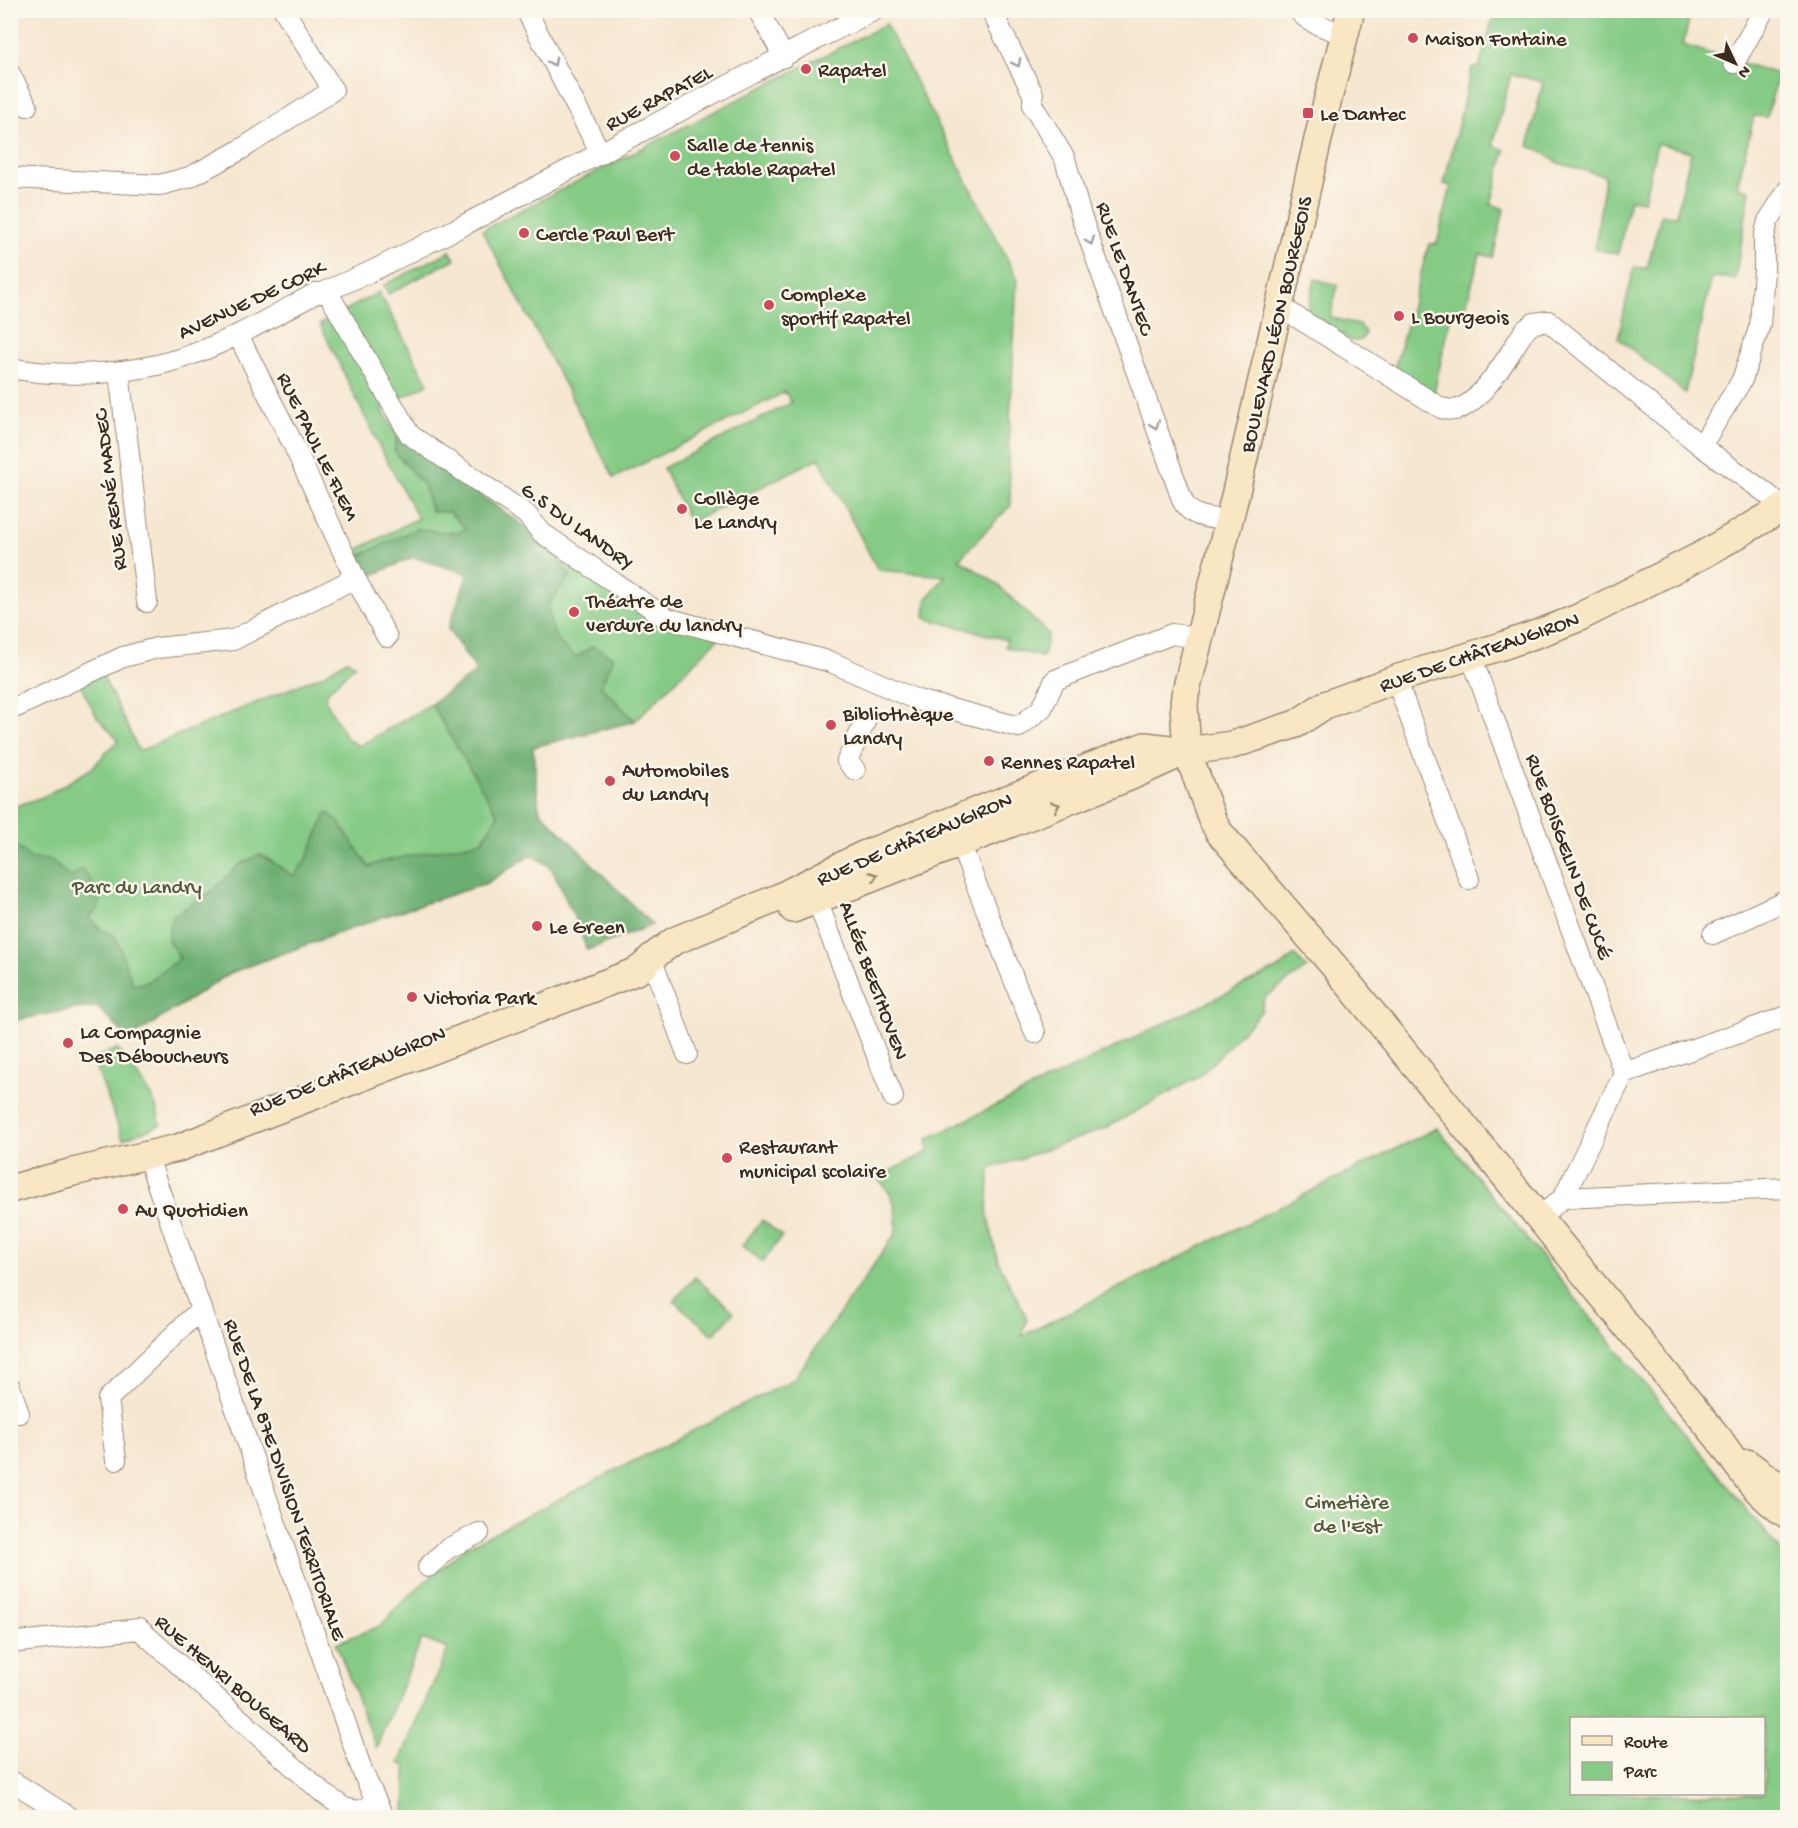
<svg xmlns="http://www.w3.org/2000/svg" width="1798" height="1828" font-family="'Gochi Hand',sans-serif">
<rect width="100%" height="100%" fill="#fbf7ec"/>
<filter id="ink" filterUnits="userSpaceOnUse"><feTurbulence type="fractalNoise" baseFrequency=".0167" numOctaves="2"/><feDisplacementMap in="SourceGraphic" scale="12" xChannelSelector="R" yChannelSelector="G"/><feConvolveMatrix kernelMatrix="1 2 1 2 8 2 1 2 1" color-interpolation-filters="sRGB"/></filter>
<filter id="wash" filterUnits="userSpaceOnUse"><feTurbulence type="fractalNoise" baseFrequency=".008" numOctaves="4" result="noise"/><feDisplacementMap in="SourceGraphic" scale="24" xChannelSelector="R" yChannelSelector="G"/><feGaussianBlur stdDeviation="1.35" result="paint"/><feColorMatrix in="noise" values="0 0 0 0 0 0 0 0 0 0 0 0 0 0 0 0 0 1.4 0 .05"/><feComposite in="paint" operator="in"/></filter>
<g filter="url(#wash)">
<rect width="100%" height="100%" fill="#f6e7d0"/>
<path fill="#85cb85" stroke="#607a52" stroke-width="1.5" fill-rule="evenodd" d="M 1495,11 L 1691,11 L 1683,45 L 1778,74 L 1767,117 L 1754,116 L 1737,187 L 1750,191 L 1735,279 L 1712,277 L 1685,393 L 1618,338 L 1634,267 L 1647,268 L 1661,215 L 1676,216 L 1691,152 L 1657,143 L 1644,201 L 1630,199 L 1618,254 L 1595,249 L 1605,176 L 1558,163 L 1539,150 L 1528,146 L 1543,82 L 1511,74 L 1493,145 L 1505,150 L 1491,204 L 1504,209 L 1493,257 L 1480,254 L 1465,310 L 1452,309 L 1434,393 L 1394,370 L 1429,244 L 1437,244 L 1451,186 L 1444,184 L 1472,67 L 1479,68 Z
M 886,24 L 1017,278 L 1008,463 L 1011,505 L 959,559 L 996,583 L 1048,634 L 1043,657 L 1005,647 L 1007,640 L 925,618 L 926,600 L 945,576 L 878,570 L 819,458 L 690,523 L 663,468 L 791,403 L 785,392 L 614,478 L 482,230 Z
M 450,251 L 455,259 L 388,294 L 384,285 Z
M 1315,279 L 1338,285 L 1330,317 L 1361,326 L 1365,333 C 1363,341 1357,343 1350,340 L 1309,313 L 1308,307 Z
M 379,292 L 428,384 L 382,408 L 397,436 L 547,542 L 720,637 L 635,721 L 533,747 L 539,810 L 652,925 L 587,950 L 577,923 L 552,869 L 532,854 L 487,883 L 382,917 L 230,973 L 129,1039 L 97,1007 L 73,1009 L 11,1021 L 10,808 L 45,796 L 91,769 L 118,740 L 97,717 L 78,681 L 101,672 L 139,751 L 323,675 L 347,660 L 355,665 L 328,691 L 325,699 L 347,739 L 359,746 L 431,704 L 477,671 L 448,629 L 468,574 L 413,557 L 366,578 L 353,552 L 418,518 L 381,450 L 320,324 Z
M 1294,955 L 1307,968 L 1264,998 L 1261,1012 L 1200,1076 L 1104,1129 L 990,1169 L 987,1212 L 998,1261 L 1027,1318 L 1022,1336 L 1437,1128 L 1787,1559 L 1787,1817 L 405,1817 L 406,1766 L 399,1763 L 448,1649 L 422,1639 L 376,1748 L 336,1643 L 380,1626 L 407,1597 L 466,1547 L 794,1379 L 896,1233 C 897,1210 895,1193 876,1178 L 928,1152 L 927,1139 L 1282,966 ZM 1572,1718 L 1764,1718 L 1764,1794 L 1572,1794 Z
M 117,1049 C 134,1071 158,1096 160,1125 L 123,1139 L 93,1059 Z
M 762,1220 L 782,1236 L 763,1262 L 742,1246 Z
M 695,1277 L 734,1312 L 713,1335 L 674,1301 Z"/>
<path fill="#6caf72" stroke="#546c48" stroke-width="1.5" d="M 397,436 L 547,542 L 570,576 L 548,605 C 551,630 554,642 576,657 L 593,646 L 613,657 L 601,686 L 635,721 L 533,747 L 539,810 L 652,925 L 587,950 L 577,923 L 552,869 L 532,854 L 487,883 L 382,917 L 230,973 L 129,1039 L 97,1007 L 73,1009 L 11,1021 L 11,842 L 32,859 L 51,860 L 71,878 L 82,869 C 90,878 93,887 103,895 L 98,909 L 89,918 L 99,928 L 116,937 L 133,985 L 147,982 L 180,958 L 168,940 L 171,917 L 211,892 L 239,865 L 260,854 L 294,876 L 306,860 L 327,812 L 339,822 L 369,867 L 380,862 L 482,841 L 498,815 L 431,704 L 477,671 L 448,629 L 468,574 L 413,557 L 366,578 L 355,558 L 416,529 L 456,533 L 466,529 L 449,512 L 432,512 L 424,486 L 394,451 Z"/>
</g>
<g filter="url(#ink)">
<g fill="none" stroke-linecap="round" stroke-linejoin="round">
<defs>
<path id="street" d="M 526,10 L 601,154
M 758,10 L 784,57
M 991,10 L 1033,94 L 1033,106 L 1065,159 L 1081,216 L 1183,502 C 1193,519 1210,517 1227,521
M 1298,10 C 1310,25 1327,28 1345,34
M 1734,63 L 1764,10
M 10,74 L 27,106
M 10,178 L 160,185 L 190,177 L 240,150 L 333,90 L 284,10
M 327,291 L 410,435 L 526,514 L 542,533 L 666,618 L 831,662 L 917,700 L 1019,727 L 1042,708 L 1055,680 L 1172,634 L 1198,638
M 1279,306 L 1441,408 C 1445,409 1451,410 1455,410 C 1482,404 1510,352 1525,330 L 1534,323 L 1548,321 L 1701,446 L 1766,493 L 1783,508
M 10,368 C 62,378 129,375 179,359 C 228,343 272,317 316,293 L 322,293 L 372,271 L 464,225 L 801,47 L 875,10
M 119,372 L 147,602
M 1701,446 L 1742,380 L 1760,325 L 1764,270 L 1764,238 L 1768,221 L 1788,190
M 355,578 L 387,637
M 1471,656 L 1624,1073
M 1396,679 L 1469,879
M 10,710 L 123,657 L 157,648 L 233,640 L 355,578 L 293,444 L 238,335
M 855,770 L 847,761 L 865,722
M 955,831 L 1035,1033
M 814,889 L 819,897 L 821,911 L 893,1097
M 1713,934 L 1788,899
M 651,958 L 687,1054
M 147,1155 L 363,1773 L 384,1818
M 1563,1198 L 1788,1188
M 1539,1217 L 1563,1198 L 1624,1073 L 1788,1016
M 10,1387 L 19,1413
M 116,1460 L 108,1399 L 201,1309
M 428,1567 L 447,1549 L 479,1533
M 10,1643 L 139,1629 L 323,1793 L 344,1808 L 358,1811 L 377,1804
M 10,1780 L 71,1818"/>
<path id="secondary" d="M 1351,10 L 1322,122 L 1235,496 L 1185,695 L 1184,706 L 1187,751 L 1212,819 L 1219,832 L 1334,966 L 1719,1439 C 1740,1469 1756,1495 1788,1515
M 793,909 L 1129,777 L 1188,750
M 10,1189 L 73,1172 L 178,1148 L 637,971 L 645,965 L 651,958 L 674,941 L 780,897 L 863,855 L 1134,750 L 1145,746 L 1187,751 L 1232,745 L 1296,724 L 1325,705 L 1396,679 L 1505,645 L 1542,632 L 1578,618 L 1704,554 L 1788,505
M 1747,1463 L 1771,1481 L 1788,1489"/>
</defs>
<use href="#street" stroke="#988877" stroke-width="22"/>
<use href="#secondary" stroke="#988877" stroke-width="30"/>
<use href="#street" stroke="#fff" stroke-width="20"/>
<use href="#secondary" stroke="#f9e7c3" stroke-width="27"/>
</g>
<defs><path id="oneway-chevron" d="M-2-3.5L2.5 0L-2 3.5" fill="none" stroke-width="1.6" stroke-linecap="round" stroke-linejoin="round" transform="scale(1.5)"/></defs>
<g stroke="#a79f9a">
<use href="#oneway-chevron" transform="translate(553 62) rotate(63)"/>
<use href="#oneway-chevron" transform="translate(1017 63) rotate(63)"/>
<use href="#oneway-chevron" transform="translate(1090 241) rotate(70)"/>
<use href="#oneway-chevron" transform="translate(1155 425) rotate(70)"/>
</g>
<g stroke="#9a8870">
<use href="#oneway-chevron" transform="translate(1056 806) rotate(-21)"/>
<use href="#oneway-chevron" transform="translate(874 876) rotate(-21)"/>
</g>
</g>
<g fill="#d1495b" stroke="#fbf7ec" stroke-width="2">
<circle cx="1413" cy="38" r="6"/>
<circle cx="806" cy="69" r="6"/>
<rect x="1302" y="107" width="12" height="12" rx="3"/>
<circle cx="675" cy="156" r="6"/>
<circle cx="524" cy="233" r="6"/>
<circle cx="769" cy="305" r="6"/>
<circle cx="1399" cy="316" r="6"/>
<circle cx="682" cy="509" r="6"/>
<circle cx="574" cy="612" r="6"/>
<circle cx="831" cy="725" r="6"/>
<circle cx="989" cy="761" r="6"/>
<circle cx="610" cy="781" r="6"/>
<circle cx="537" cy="926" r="6"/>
<circle cx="412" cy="997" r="6"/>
<circle cx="68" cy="1043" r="6"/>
<circle cx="727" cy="1158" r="6"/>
<circle cx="123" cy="1209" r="6"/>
</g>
<g text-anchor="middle" stroke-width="5" stroke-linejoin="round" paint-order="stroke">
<g font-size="21" fill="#3b2a1e" stroke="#fbf7ec" text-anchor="start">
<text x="1425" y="45">Maison Fontaine</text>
<text x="818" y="76">Rapatel</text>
<text x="1320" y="120">Le Dantec</text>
<text x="687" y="151">Salle de tennis<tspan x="687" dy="24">de table Rapatel</tspan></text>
<text x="536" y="240">Cercle Paul Bert</text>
<text x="781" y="300">Complexe<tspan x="781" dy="24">sportif Rapatel</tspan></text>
<text x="1411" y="323">L Bourgeois</text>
<text x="694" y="504">Collège<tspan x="694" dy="24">Le Landry</tspan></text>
<text x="586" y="607">Théatre de<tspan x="586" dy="24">verdure du landry</tspan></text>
<text x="843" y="720">Bibliothèque<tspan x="843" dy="24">Landry</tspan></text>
<text x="1001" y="768">Rennes Rapatel</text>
<text x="622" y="776">Automobiles<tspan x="622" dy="24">du Landry</tspan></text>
<text x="549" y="933">Le Green</text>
<text x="424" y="1004">Victoria Park</text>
<text x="80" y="1038">La Compagnie<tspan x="80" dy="24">Des Déboucheurs</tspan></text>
<text x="739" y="1153">Restaurant<tspan x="739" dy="24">municipal scolaire</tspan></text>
<text x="135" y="1216">Au Quotidien</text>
</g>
<g font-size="21" fill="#3b2a1e" stroke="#fbf7ec">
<text transform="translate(658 97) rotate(-28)" y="7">RUE RAPATEL</text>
<text transform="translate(1126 268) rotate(71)" y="7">RUE LE DANTEC</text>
<text transform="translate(251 299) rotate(-25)" y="7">AVENUE DE CORK</text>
<text transform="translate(1275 324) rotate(-77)" y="7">BOULEVARD LÉON BOURGEOIS</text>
<text transform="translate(319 446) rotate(64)" y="7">RUE PAUL LE FLEM</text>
<text transform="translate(109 490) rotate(-97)" y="7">RUE RENÉ MADEC</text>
<text transform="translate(578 525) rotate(36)" y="7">G.S DU LANDRY</text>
<text transform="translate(1479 651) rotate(-19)" y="7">RUE DE CHÂTEAUGIRON</text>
<text transform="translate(914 838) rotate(-23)" y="7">RUE DE CHÂTEAUGIRON</text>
<text transform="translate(1570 856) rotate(70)" y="7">RUE BOISGELIN DE CUCÉ</text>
<text transform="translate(875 980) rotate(70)" y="7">ALLÉE BEETHOVEN</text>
<text transform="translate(347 1070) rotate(-22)" y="7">RUE DE CHÂTEAUGIRON</text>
<text transform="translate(286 1479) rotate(71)" y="7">RUE DE LA 87E DIVISION TERRITORIALE</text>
<text transform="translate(234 1683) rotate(41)" y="7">RUE HENRI BOUGEARD</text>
</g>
<g font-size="21" fill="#515a3d" stroke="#fbf7ec">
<text x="137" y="893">Parc du Landry</text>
<text x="1347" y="1508">Cimetière<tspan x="1347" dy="24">de l'Est</tspan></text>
</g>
</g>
<rect width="1798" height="1828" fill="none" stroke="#fbf7ec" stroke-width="36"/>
<rect x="1570" y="1717" width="195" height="78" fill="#fbf7ec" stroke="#aea59a" stroke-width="1.5"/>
<rect x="1582" y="1736" width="30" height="9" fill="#f9e7c3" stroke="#aea59a" stroke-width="1.5"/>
<text x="1624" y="1747" font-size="18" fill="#3b2a1e">Route</text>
<rect x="1582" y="1762" width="30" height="18" fill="#85cb85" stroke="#aea59a" stroke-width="1.5"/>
<text x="1624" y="1777" font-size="18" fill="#3b2a1e">Parc</text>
<g transform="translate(1735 63) rotate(134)" stroke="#fbf7ec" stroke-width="4.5" paint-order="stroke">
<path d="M0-4.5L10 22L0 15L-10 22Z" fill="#3b2a1e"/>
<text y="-9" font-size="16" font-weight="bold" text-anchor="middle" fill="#3b2a1e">N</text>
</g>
</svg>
